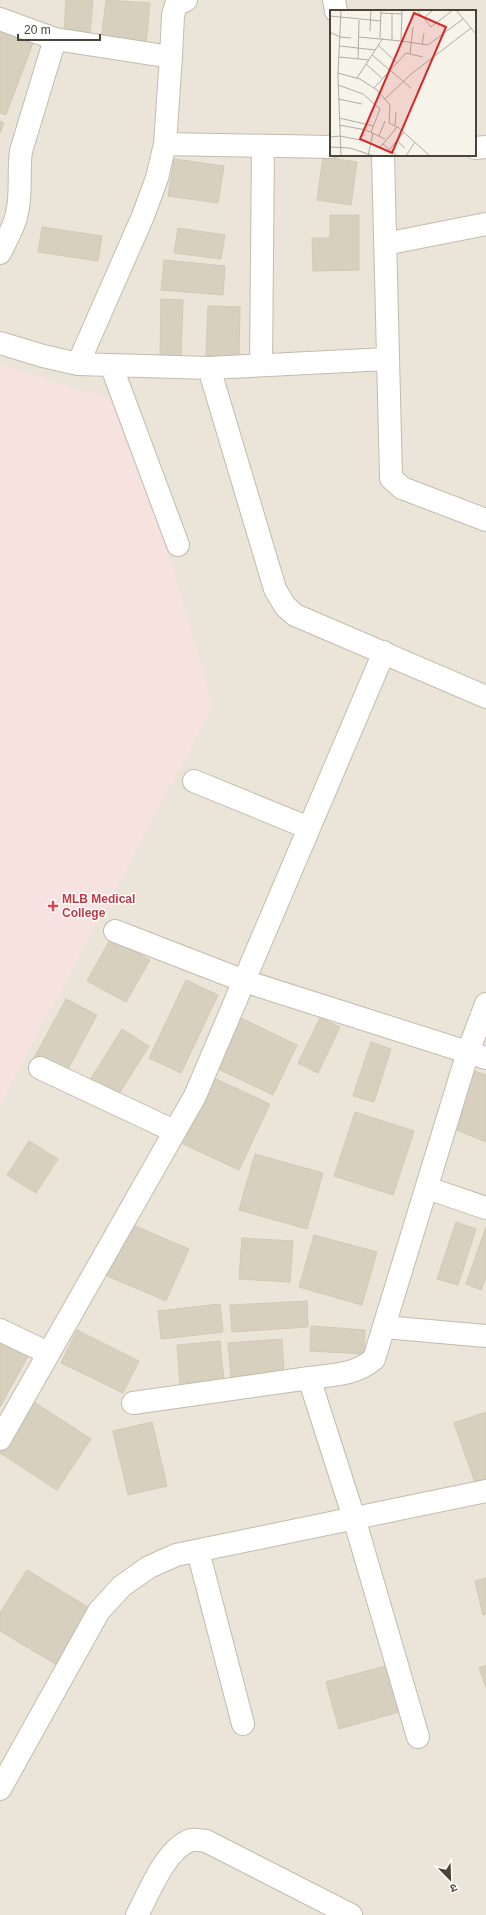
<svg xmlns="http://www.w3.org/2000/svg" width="486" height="1915" font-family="Helvetica,'Noto Sans Devanagari',sans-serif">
<rect width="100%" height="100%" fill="#f6f3ea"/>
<path fill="#eae5d8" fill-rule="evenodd" d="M 0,0 L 486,0 L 486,1915 L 0,1915 ZM 331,11 L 475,11 L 475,155 L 331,155 Z"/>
<path fill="#f6e2de" d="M 0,364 L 126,404 L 213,707 L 0,1105 Z"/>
<path fill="#d8d0bf" stroke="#d3c8b2" d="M 66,0 L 93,0 L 90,34 L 64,32 Z
M 106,0 L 150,3 L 146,45 L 101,40 Z
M 0,31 L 33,43 L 6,115 L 0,113 Z
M 0,121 L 4,123 L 0,133 Z
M 323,157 L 357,162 L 351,205 L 317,200 Z
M 174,159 L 224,166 L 218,203 L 168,196 Z
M 330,215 L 359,215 L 359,270 L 313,271 L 312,238 L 330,238 Z
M 42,227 L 102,236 L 98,261 L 38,252 Z
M 178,228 L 225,235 L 221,259 L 174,253 Z
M 164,260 L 225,266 L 223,295 L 161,290 Z
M 161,299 L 183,300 L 181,358 L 160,357 Z
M 208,306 L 240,307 L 239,357 L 206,356 Z
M 111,938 L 150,960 L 126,1002 L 87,981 Z
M 186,980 L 218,995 L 181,1073 L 149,1058 Z
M 66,999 L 97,1015 L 65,1075 L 34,1058 Z
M 239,1017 L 297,1045 L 273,1095 L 214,1067 Z
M 320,1018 L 340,1027 L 318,1073 L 298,1063 Z
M 122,1029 L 149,1046 L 117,1097 L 90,1080 Z
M 371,1042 L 391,1049 L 374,1102 L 353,1096 Z
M 472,1070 L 486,1075 L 486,1142 L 449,1127 Z
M 214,1078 L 270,1104 L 239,1170 L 183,1144 Z
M 355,1112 L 414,1131 L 393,1195 L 334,1176 Z
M 29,1141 L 58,1159 L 36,1193 L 7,1175 Z
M 255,1154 L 323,1173 L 307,1229 L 239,1210 Z
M 456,1222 L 476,1229 L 458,1285 L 437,1279 Z
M 128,1223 L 189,1249 L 166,1301 L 105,1275 Z
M 486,1227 L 486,1277 L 481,1290 L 466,1284 Z
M 314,1235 L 377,1252 L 362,1305 L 299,1287 Z
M 242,1238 L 293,1241 L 290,1282 L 239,1279 Z
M 307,1301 L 308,1327 L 232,1332 L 230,1305 Z
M 220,1304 L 223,1332 L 161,1339 L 158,1311 Z
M 311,1326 L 365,1330 L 364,1354 L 310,1351 Z
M 77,1330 L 139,1361 L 123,1393 L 61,1363 Z
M 282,1339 L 284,1372 L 231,1377 L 228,1343 Z
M 0,1341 L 28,1356 L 0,1407 Z
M 220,1341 L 224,1382 L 180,1386 L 177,1345 Z
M 31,1400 L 91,1439 L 57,1490 L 0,1453 L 0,1447 Z
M 486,1412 L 486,1489 L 478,1491 L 454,1423 Z
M 152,1422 L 167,1486 L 128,1495 L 113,1431 Z
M 27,1570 L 91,1609 L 57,1665 L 0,1631 L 0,1613 Z
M 486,1578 L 486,1614 L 483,1615 L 475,1581 Z
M 389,1665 L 402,1711 L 339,1729 L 326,1682 Z
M 486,1665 L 486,1688 L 479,1668 Z"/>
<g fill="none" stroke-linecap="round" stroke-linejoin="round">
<defs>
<path id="street" d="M 334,0 L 336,11
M 0,19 L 55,39 L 171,57 L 173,15 L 176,5 L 186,0
M 165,144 L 331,147
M 475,148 L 486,147
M 383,155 L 391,478 L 402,488 L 486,520
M 385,244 L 486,224
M 0,253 C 6,240 15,226 17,213 C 22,193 18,171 21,151 L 55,39
M 0,343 L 43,356 L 78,364 L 209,368 L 275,589 L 285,606 L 295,615 L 486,697
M 78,364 L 143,216 L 157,178 L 165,144 L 171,57
M 111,365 L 178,545
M 261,365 L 263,146
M 209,368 L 387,359
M 194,781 L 309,828
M 115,931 L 244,981 L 486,1058
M 40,1068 L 174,1131
M 427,1188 L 486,1208
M 384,1327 L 486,1336
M 0,1330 L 48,1353
M 309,1378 C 332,1375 356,1375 374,1359 L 468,1052 L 486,1004
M 133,1403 L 309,1378 L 354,1518 L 418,1737
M 0,1439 L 195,1096 L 384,652
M 198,1551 L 243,1724
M 0,1789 L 99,1611 L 122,1586 L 149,1567 L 176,1555 L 486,1491
M 137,1915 C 149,1893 166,1848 191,1840 C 195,1839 202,1841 206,1841 L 351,1915"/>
</defs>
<use href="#street" stroke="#c2bcac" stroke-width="24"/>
<use href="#street" stroke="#fff" stroke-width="22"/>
</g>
<path fill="#e0444e" stroke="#fff" stroke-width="1.5" d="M51 900h4v4h4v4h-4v4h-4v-4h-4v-4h4z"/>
<g text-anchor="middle" stroke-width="3" stroke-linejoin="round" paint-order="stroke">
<g font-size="12" font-weight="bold" fill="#be3a42" stroke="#fff" text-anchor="start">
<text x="62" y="903">MLB Medical<tspan x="62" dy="14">College</tspan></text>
</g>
</g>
<g transform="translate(330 10)">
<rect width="146" height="146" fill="#f6f3ea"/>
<path fill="none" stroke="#b1ada3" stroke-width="1" d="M 87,0 L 101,17 L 123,0M 126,0 L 146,24M 51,3 L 72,4M 0,6 L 51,11M 94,8 L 103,0M 83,17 L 80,44 L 93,47M 40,21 L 41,0M 0,22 L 10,27 L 21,28M 29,27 L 71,31 L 72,0M 50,28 L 51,0M 62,30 L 62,4M 71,31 L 98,35 L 133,9M 48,35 L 67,53M 92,35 L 94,23M 10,36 L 45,40M 42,45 L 81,78M 9,47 L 39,50M 28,49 L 29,10M 36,54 L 53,69M 8,63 L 30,69 L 47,80 L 60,95 L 59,113 L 69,118 L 100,146M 27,68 L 53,28M 8,75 L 33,84 L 50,99 L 41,122M 44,78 L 76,43 L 80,44M 8,89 L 32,94M 55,89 L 80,65 L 141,18M 9,108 L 44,116M 9,115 L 36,120 L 55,129M 65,115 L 66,102M 49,126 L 55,111M 0,127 L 10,126 L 35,131M 66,130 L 75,138M 40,133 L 50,137 L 53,134 L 67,146M 53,134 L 67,117M 0,137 L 20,138 L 44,146M 60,139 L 74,122M 11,146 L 8,65 L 11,0M 38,146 L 43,123M 76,146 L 85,132"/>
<path fill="#d62828" fill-opacity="0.15" stroke="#d62828" stroke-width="2" d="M 84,3 L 116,17 L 62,143 L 30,129 Z"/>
<rect width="146" height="146" fill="none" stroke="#4a4438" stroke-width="2"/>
</g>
<g transform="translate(450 1879) rotate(157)" stroke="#ffffff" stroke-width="3" paint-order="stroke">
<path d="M0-3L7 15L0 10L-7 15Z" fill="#4a4438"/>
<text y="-6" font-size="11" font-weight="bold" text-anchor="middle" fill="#4a4438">उ</text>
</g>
<path d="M18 34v6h82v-6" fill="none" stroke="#4a4438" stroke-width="2"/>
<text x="24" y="34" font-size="12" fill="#4a4438" stroke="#ffffff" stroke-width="3" paint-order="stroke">20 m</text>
</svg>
